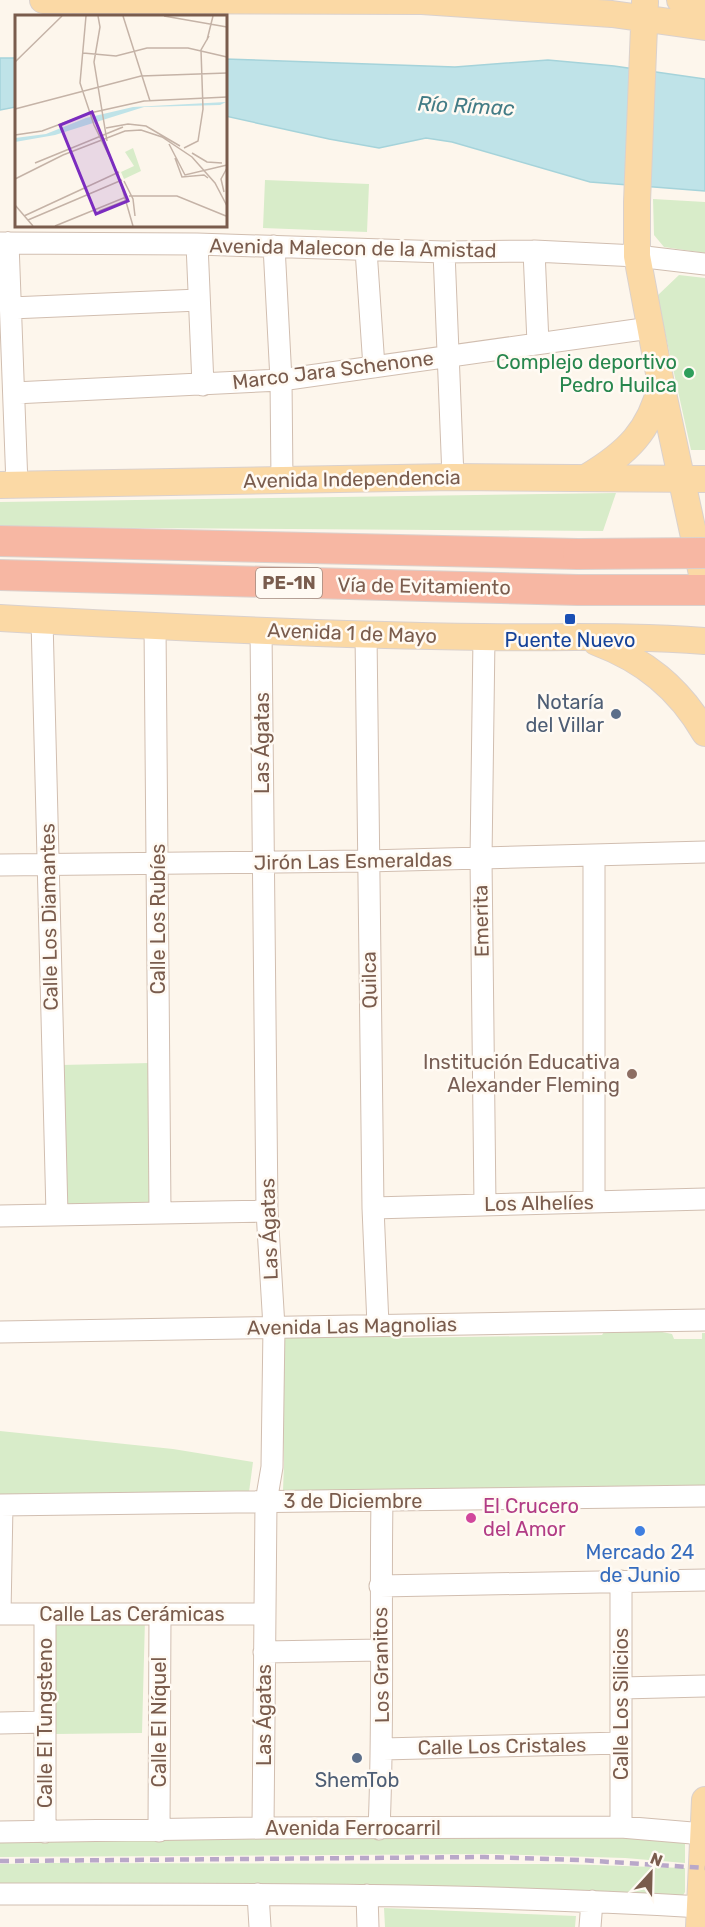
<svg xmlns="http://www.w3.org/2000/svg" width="705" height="1927" font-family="Rubik,sans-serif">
<rect width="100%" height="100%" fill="#fdf6ec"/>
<path fill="#d8ecc9" d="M 265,180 L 369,184 L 367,232 L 263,228 Z
M 653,199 L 705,202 L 705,253 L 664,247 L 654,235 Z
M 679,275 L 705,278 L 705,450 L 691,450 L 657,296 Z
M 616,493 L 603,531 L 0,527 L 0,502 Z
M 150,1063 L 154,1206 L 66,1208 L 61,1065 Z
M 607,1328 L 642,1328 L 672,1334 L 674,1339 L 702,1339 L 702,1333 L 705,1333 L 705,1485 L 283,1491 L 284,1463 L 281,1335 L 391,1332 L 400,1338 L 602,1335 Z
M 0,1431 L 173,1449 L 253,1462 L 249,1492 L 0,1498 Z
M 145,1619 L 142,1733 L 55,1734 L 55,1621 Z
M 543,1835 L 685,1839 L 685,1863 L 625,1858 L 492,1854 L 0,1857 L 0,1841 Z
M 55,1863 L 564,1864 L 685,1868 L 685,1892 L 682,1897 L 0,1901 L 0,1864 Z
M 384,1908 L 576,1916 L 575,1927 L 385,1927 Z"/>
<path fill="#bfe3e8" stroke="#a5d3da" stroke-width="1.5" d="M 0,58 L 16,58 L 16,107 L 0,110 Z
M 225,59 L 455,67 L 548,60 L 614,66 L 705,79 L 705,191 L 590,182 L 452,142 L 426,138 L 379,148 L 329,139 L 225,116 Z"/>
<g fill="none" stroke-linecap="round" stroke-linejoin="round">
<defs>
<path id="minor" d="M 0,243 L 197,244 L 444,252 L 534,251 L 637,256 L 705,264
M 8,243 L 17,485
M 197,244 L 203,385
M 274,246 L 281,380 L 282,481
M 366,250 L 374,367
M 534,251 L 538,343
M 444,252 L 453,477
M 11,308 L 199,300
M 14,393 L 281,380 L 650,328
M 42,620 L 57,1214
M 155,626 L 160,1211
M 261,630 L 267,1211 L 274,1327 L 272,1467 L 266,1502 L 263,1828
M 366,634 L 373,1208 L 378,1325
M 484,637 L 481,859 L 485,1205
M 0,865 L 367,861 L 705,852
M 594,1202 L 594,856
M 373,1208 L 705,1199
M 0,1216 L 267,1211
M 0,1332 L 705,1320
M 0,1505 L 705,1496
M 380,1586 L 705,1580
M 0,1614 L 265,1614
M 0,1614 L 2,1505
M 264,1652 L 381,1650
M 621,1688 L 705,1686
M 0,1723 L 45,1722
M 383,1749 L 621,1743
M 621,1827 L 621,1581
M 379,1829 C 384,1719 380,1610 382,1501
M 159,1831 L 160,1614
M 0,1832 L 263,1828 L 621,1827 L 704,1834
M 45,1832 L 45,1615
M 0,1894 C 234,1894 467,1893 701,1907
M 258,1894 L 260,1927
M 367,1895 L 368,1927
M 590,1927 L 592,1901"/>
<path id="major" d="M 43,0 L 422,1 L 612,14 L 705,27
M 680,0 L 705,3
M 645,2 L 637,202 L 637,256 L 661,384 L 705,588
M 587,477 C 627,453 650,431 661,385
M 0,485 L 453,477 L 705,479
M 0,618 C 160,627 321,635 482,637 C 556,638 631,635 705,641
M 596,642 C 644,660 679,688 705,733
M 699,1927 L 705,1800"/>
<path id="highway" d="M 0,541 L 578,554
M 0,575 L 578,590 L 705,590"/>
</defs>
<use href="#minor" stroke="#d1beb0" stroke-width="23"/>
<use href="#major" stroke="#dad1cd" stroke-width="28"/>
<use href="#highway" stroke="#dad1cd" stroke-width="32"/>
<use href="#minor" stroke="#fff" stroke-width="21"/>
<use href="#major" stroke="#fbd9a5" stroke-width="26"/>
<use href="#highway" stroke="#f7b7a3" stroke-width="30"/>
<path stroke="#b9a8c9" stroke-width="4.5" stroke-dasharray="9 6" stroke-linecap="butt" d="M 0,1861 L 485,1857 L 579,1860 L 705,1868"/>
<defs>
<path id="highway-bridge" d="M 578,554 L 705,553"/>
</defs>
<use href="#highway-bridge" stroke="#dad1cd" stroke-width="32" stroke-linecap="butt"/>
<use href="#highway-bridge" stroke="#f7b7a3" stroke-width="30"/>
</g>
<circle fill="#2e9e5b" stroke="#fffaf3" stroke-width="2" cx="689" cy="373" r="6"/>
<rect fill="#1a4fb4" stroke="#fffaf3" stroke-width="2" x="564" y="613" width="12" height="12" rx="3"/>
<g fill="#5c6f8a" stroke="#fffaf3" stroke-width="2">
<circle cx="616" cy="714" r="6"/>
<circle cx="357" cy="1758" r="6"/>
</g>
<circle fill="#8d6e63" stroke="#fffaf3" stroke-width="2" cx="632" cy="1074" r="6"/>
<circle fill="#d1479c" stroke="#fffaf3" stroke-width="2" cx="471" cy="1518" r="6"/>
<circle fill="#3f7fe0" stroke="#fffaf3" stroke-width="2" cx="640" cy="1531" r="6"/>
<g text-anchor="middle" stroke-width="5" stroke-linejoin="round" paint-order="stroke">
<rect fill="#fffaf3" stroke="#a28b7f" stroke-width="1.5" x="256" y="568" width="66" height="30" rx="4.5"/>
<g font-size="18" font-weight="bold" fill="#7a5c4d">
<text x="289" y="589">PE-1N</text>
</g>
<g font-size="20" fill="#7a5c4d" stroke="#fffaf3">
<text transform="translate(353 248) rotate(1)" y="7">Avenida Malecon de la Amistad</text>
<text transform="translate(333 370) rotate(-7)" y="7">Marco Jara Schenone</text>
<text transform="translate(352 479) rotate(-1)" y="7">Avenida Independencia</text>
<text transform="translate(424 586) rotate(1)" y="7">Vía de Evitamiento</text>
<text transform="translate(352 633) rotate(2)" y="7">Avenida 1 de Mayo</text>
<text transform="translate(262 743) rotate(-90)" y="7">Las Ágatas</text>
<text transform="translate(353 861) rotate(-1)" y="7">Jirón Las Esmeraldas</text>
<text transform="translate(49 917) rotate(-91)" y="7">Calle Los Diamantes</text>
<text transform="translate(158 919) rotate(-90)" y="7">Calle Los Rubíes</text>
<text transform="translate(481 921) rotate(-91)" y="7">Emerita</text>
<text transform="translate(369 980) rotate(-91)" y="7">Quilca</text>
<text transform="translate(539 1203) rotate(-1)" y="7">Los Alhelíes</text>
<text transform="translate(269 1229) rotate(-92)" y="7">Las Ágatas</text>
<text transform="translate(352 1326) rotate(-1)" y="7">Avenida Las Magnolias</text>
<text x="353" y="1508">3 de Diciembre</text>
<text x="132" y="1621">Calle Las Cerámicas</text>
<text transform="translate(381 1665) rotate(-91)" y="7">Los Granitos</text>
<text transform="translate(621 1704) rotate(-90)" y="7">Calle Los Silicios</text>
<text transform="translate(264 1715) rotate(-90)" y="7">Las Ágatas</text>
<text transform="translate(159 1722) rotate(-90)" y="7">Calle El Níquel</text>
<text transform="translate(45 1723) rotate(-90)" y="7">Calle El Tungsteno</text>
<text transform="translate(502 1746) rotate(-1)" y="7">Calle Los Cristales</text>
<text x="353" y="1835">Avenida Ferrocarril</text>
</g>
<g font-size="20" fill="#27864d" stroke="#fffaf3" text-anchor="end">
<text x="677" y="369">Complejo deportivo<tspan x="677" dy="23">Pedro Huilca</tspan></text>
</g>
<g font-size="20" fill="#164399" stroke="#fffaf3">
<text x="570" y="647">Puente Nuevo</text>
</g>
<g font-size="20" fill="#4e5e75" stroke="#fffaf3" text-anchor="end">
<text x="604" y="709">Notaría<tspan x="604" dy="23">del Villar</tspan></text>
<text x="357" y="1787" text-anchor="middle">ShemTob</text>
</g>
<g font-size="20" fill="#785e54" stroke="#fffaf3" text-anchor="end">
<text x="620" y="1069">Institución Educativa<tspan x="620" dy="23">Alexander Fleming</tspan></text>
</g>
<g font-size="20" fill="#b23c85" stroke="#fffaf3" text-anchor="start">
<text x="483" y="1513">El Crucero<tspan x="483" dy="23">del Amor</tspan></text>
</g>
<g font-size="20" fill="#366cbe" stroke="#fffaf3">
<text x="640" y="1559">Mercado 24<tspan x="640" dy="23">de Junio</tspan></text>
</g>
<g font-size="21" font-style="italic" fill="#437c86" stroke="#fffaf3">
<text transform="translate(466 106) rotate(3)" y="7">Río Rímac</text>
</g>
</g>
<g transform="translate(15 15)">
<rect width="212" height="212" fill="#fdf6ec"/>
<path d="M 118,133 L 126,156 L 109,164 L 106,157 L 119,151 L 110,137 Z" fill="#d8ecc9"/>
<path d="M 211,87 L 205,90 L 129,92 L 40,120 L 0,127 L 0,123 L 31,119 L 71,103 L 118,92 Z" fill="#bfe3e8"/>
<path fill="none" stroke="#c5b3a7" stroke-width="1.5" d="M 71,1 L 65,68 L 79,110 L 103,159 L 118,211M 83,1 L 85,12 L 79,47 L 92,126M 108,1 L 135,86M 149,1 L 212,12M 192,25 L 198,1M 68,38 L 101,41 L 132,33 L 173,33 L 212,42M 0,47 L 47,1M 0,94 L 126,61 L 212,58M 91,113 L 113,109 L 131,111 L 165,131M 0,120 L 27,116 L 75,98 L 129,86 L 212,82M 154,129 L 170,160 L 212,150M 169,133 L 183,126 L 188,94 L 186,35 L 194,21M 177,138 L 192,147 L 207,148M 160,143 L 167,162 L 189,160 L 193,163M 20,148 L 108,112M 0,164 L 48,140 L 110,116 L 126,115 L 147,122 L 177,142 L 200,168 L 212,191M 109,166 L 118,184 L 120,201M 209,177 L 206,164 L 212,153M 114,181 L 162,181 L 211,201M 0,190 L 18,211M 84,196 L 112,185M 9,201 L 104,157M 13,205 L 107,165M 40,211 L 111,182"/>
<path fill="#7b2cbf" fill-opacity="0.15" stroke="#7b2cbf" stroke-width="3" d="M 77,97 L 113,186 L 81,199 L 45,110 Z"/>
<rect width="212" height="212" fill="none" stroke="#7a5c4d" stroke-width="3"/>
</g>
<g transform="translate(651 1873) rotate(22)" stroke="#fffaf3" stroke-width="4.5" paint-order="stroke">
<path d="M0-4.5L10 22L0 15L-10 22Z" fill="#7a5c4d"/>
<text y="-9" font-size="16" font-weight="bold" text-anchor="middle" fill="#7a5c4d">N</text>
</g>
</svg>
